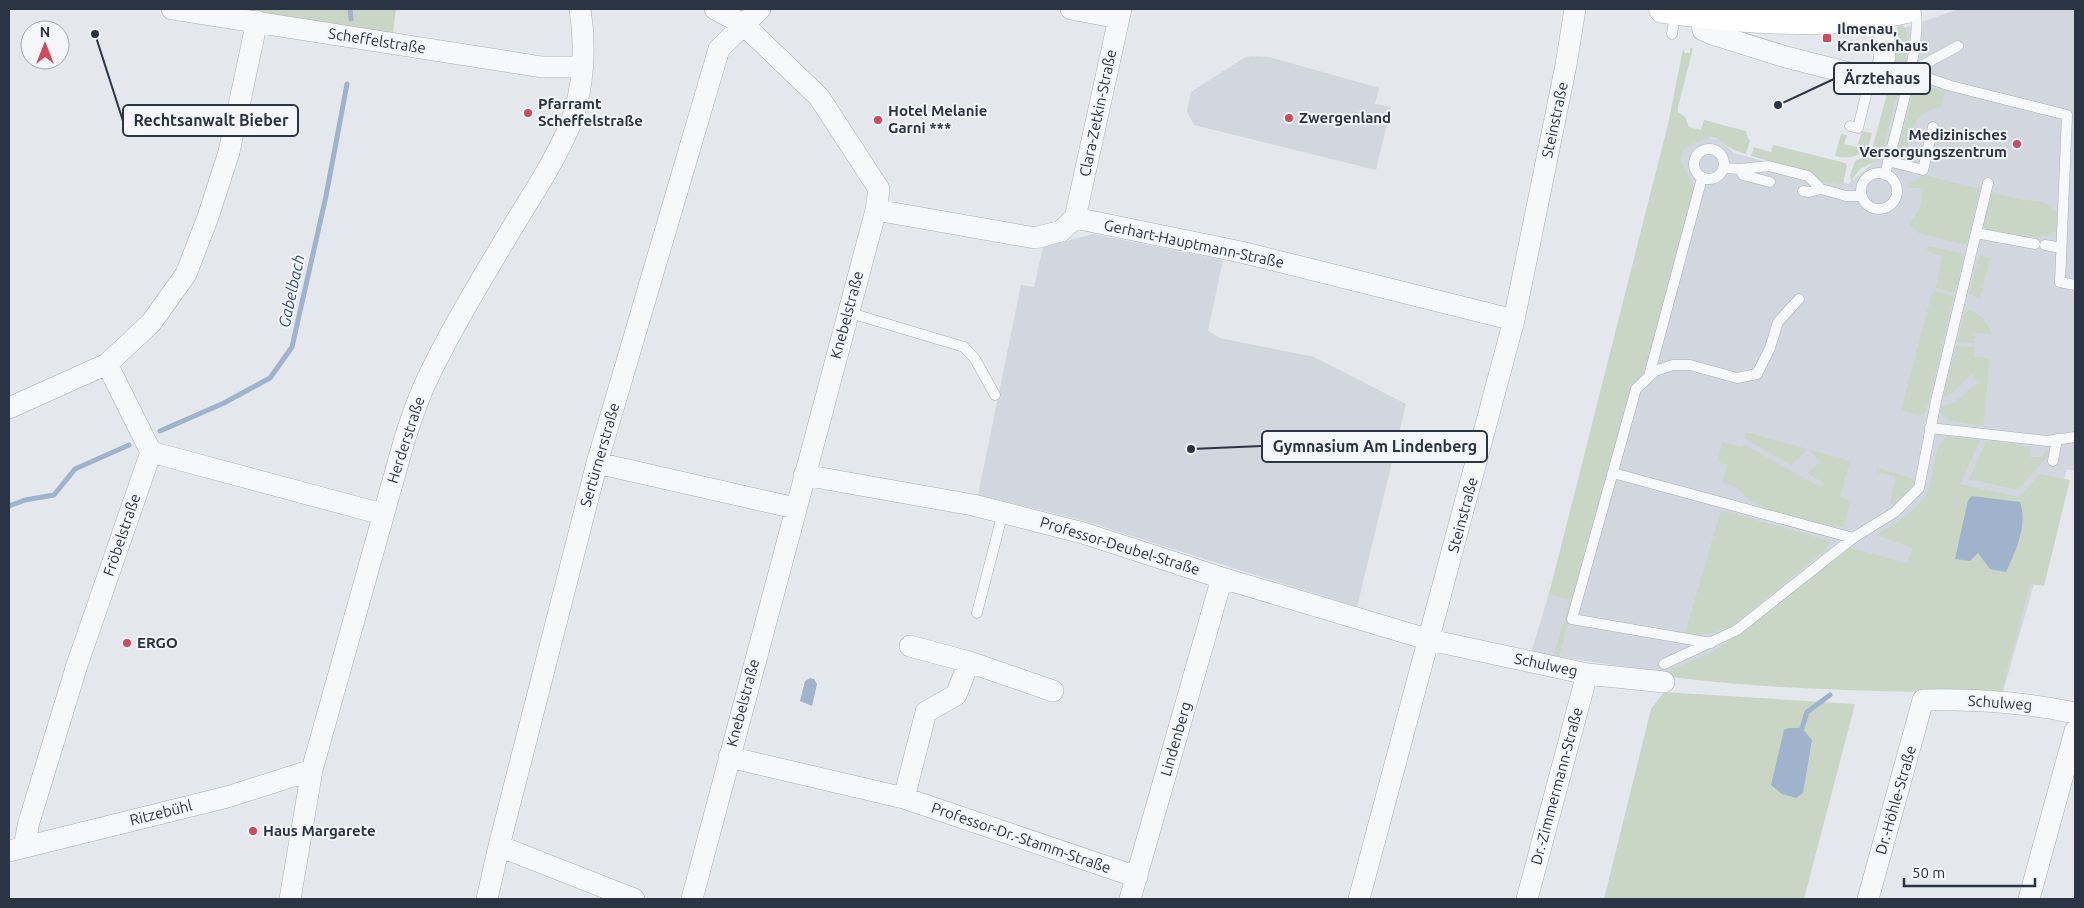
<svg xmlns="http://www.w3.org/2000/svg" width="2084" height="908" font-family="Ubuntu,sans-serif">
<rect width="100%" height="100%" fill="#e4e7ec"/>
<path fill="#d2d6de" d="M 1958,9 L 2075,9 L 2075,471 L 2067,469 L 2002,695 L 1675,674 L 1531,653 L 1611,386 L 1670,138 L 1696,136 L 1721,140 L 1734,153 L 1848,184 L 1880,157 L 1905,28 Z
M 1250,56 L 1269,57 L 1379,88 L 1375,104 L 1391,107 L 1376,170 L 1194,125 L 1187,111 L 1191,92 L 1244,58 Z
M 1093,234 L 1223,260 L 1208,331 L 1220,338 L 1314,357 L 1406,404 L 1357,607 L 1081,520 L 978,495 L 1021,285 L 1034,287 L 1043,247 Z"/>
<path fill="#c9d6c5" d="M 228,9 L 396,9 L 393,34 Z
M 1903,25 C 1914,39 1904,61 1900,77 L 1891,74 L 1899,44 L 1897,27 Z
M 1690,48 L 1693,48 L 1678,107 L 1678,112 L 1685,117 L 1689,127 L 1701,130 L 1704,120 L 1746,131 L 1747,137 L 1750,140 L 1746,154 C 1710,144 1725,124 1683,150 L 1681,162 L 1694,188 L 1651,366 L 1636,381 L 1628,398 L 1559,656 L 1554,654 L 1570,600 L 1549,594 L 1669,120 L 1683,49 L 1685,53 L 1690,53 Z
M 1891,79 L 1900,81 L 1882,152 L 1872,149 Z
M 1925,86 L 1945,91 L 1941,108 C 1913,109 1911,135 1905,157 L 1896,155 L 1913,94 Z
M 1862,131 L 1872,133 L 1868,148 C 1858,157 1849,159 1835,156 L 1841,134 L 1847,135 L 1844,144 L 1857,147 Z
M 1773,145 L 1845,163 L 1847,165 L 1843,185 L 1822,181 L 1811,173 L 1751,156 L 1754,147 L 1771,152 Z
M 1870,154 L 1880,156 L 1880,159 L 1860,169 L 1851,181 L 1850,176 L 1855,161 Z
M 1923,175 L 1980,189 L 1967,245 L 1919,233 L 1909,224 C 1918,212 1925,203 1920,188 L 1909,188 L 1908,185 Z
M 1992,192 C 2002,195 2012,198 2022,200 C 2029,201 2039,200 2045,203 C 2053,207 2058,212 2059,221 C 2062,248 2001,233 1985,230 L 1983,225 Z
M 1928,246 L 1965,254 L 1955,292 L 1936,288 L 1942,256 L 1927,251 Z
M 1980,255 L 1990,258 L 1980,299 L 1969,293 Z
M 1935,291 L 1954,296 L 1929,401 L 1925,411 L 1920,416 L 1901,410 L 1932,293 Z
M 1969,309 C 1979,313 1990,324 1991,334 L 1975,333 L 1974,343 L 1957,342 L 1964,314 Z
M 1956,346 L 1974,347 L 1974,357 L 1990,358 L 1983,426 L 1947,420 L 1940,412 L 1940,407 L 1954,403 L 1978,382 L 1972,373 L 1950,395 L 1943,396 Z
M 1746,432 L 1850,461 L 1840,497 L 1851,500 L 1844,527 L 1836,527 C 1811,520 1782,516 1759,505 C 1745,500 1742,486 1722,483 L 1727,465 L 1717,462 L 1722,442 L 1743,447 L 1743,444 L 1822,488 L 1825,484 L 1807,473 L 1820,462 L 1808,449 L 1791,465 L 1745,439 Z
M 1949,436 L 1980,440 L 1960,484 L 2019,497 L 2040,474 L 2070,480 L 2044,586 L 2030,584 L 2001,694 C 1886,691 1771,691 1657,675 L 1710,653 L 1735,637 L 1844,550 L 1850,548 L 1907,563 L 1913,548 L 1876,535 C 1895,523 1915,513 1927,493 C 1936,476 1930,446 1949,436 Z
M 1987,440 L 2031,447 L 2030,457 L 2042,457 L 2046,449 L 2051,452 L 2018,490 L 1969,479 Z
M 1877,468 L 1917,480 L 1896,506 L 1890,503 L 1895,480 L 1894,476 L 1876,472 Z
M 1721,510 L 1830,541 L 1827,549 L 1734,625 C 1717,633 1703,636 1685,633 Z
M 1664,692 L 1855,704 L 1804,899 L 1604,899 L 1651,709 Z"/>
<path fill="#9fb4cc" d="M 1972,496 L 2020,502 C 2028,526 2016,550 2006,572 L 1990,569 L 1978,553 L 1970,561 L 1955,559 L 1968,500 Z
M 810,678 L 814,679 L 817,684 L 812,706 L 800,701 L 805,681 Z
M 1789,728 L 1802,728 L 1812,740 L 1803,793 L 1796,798 L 1782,794 L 1771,785 L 1784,730 Z"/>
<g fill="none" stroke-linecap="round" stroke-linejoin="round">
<path stroke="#9fb4cc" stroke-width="5" d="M 350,9 L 351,19
M 160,431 L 224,403 L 270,378 L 292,347 L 326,196 L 347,84
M 9,506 L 25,500 L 54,495 L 75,469 L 129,445
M 1802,728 L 1807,712 L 1830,695"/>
<defs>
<path id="lane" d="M 1672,34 L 1675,12
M 1910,72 L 1951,86 L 2067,115 L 2060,282 L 2075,285
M 1910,72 L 1958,46
M 1850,126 L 1858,128 L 1870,78
M1694 164a15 15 0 1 1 30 0a15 15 0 1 1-30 0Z
M 1888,161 L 1923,170 L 1933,127
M 1724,168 L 1740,169 L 1769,166 L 1808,176 L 1821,189 L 1846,196 L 1862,196
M 1740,169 L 1743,175 L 1770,182
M1861 191a18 18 0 1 1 36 0a18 18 0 1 1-36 0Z
M 1885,175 C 1893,140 1924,38 1915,9
M 1803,191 L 1809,192 L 1821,189
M 1976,233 L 1988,183
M 2045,245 L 2061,248
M 847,312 L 964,347 L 975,359 L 995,395
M 1649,376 L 1702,178
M 1930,428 L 2047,441 L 2075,437
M 2053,461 L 2057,439
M 1613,473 L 1853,538
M 977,613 L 1003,512
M 1711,643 L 1572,619 L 1636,389 L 1655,371 L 1673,365 L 1690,365 L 1737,378 L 1757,374 L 1770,348 L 1778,322 L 1799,299
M 1664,664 L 1737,630 L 1853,538 L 1895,512 L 1919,488 L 1936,401 L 1976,233 L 2035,244"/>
<path id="street" d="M 172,9 L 542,67 L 582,67
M 1071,9 L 1119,18
M 1700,13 L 1703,30 L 1712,34 L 1786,57 L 1872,79 L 1877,78 C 1890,60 1884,35 1880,15
M 876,210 L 1035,238 L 1061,231 L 1075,218 L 1241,252 L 1514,320
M 1075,218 L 1121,9
M 107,364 L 151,452
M 9,408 L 107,364 L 151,323 L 186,274 L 208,217 L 229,152 L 257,21
M 597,463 L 795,508
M 804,475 L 973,505 L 1083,533 L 1222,578 L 1430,640 L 1587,674 L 1664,682
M 910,646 L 969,662
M 729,757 L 904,798 L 1137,877
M 904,798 L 926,712 L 956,695 L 969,662 L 1053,691
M 499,846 L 634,899
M 24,847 L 29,822 L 77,665 L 151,452 L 382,514
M 9,851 L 227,797 L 312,770
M 290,899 L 312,770 L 405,438 C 411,420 417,401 425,384 C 450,330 482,279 512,228 C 532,195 555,161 570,125 C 584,89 586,46 580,9
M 487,899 L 499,846 L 597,463 L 719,49 L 760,9
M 692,899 L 876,210 L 879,189 L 819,97 L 743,24 L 715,9
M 1130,899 L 1222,578
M 1359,899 L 1514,320 L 1566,65 L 1575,9
M 1527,899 L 1587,674
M 1868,899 L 1923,700 C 1974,699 2025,702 2075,713
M 2029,899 L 2075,731"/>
<path id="secondary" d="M 1663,9 C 1742,20 1827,27 1906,9"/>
</defs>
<use href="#lane" stroke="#a9aeb7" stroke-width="11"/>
<use href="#street" stroke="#a9aeb7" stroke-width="22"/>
<use href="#secondary" stroke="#a9aeb7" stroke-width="29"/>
<use href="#lane" stroke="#f7f8fa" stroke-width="10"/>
<use href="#street" stroke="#f7f8fa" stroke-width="21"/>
<use href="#secondary" stroke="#fff" stroke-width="28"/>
</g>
<g fill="#d1495b" stroke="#f4f6f9" stroke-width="2">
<rect x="1822" y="33" width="10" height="10" rx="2.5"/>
<circle cx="528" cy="113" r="5"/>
<circle cx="1289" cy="118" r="5"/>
<circle cx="878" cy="120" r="5"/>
<circle cx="2017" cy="144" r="5"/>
<circle cx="127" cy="643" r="5"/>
<circle cx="253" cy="831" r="5"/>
</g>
<g text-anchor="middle" stroke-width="4" stroke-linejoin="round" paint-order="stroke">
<g font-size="15" font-weight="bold" fill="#2b3445" stroke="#f4f6f9" text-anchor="start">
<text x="1837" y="34">Ilmenau,<tspan x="1837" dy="17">Krankenhaus</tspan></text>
<text x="538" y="109">Pfarramt<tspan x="538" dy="17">Scheffelstraße</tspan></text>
<text x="888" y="116">Hotel Melanie<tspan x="888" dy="17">Garni ***</tspan></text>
<text x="1299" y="123">Zwergenland</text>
<text x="2007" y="140" text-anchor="end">Medizinisches<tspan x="2007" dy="17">Versorgungszentrum</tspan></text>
<text x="137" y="648">ERGO</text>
<text x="263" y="836">Haus Margarete</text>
</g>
<g font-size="15" fill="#2b3445" stroke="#f4f6f9">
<text transform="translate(377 41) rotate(9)" y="5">Scheffelstraße</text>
<text transform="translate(1098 113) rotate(-78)" y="5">Clara-Zetkin-Straße</text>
<text transform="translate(1555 120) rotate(-78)" y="5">Steinstraße</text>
<text transform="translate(1194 244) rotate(12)" y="5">Gerhart-Hauptmann-Straße</text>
<text transform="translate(847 315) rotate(-75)" y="5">Knebelstraße</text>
<text transform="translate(406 440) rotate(-72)" y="5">Herderstraße</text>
<text transform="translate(600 455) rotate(-74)" y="5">Sertürnerstraße</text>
<text transform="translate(1463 515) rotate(-75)" y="5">Steinstraße</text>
<text transform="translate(122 535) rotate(-71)" y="5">Fröbelstraße</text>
<text transform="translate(1120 546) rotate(17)" y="5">Professor-Deubel-Straße</text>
<text transform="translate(1546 665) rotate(12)" y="5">Schulweg</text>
<text transform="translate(743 703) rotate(-75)" y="5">Knebelstraße</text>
<text transform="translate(2000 703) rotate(4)" y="5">Schulweg</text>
<text transform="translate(1176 739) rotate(-74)" y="5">Lindenberg</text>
<text transform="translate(1557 786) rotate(-75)" y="5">Dr.-Zimmermann-Straße</text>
<text transform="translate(1896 800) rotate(-74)" y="5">Dr.-Höhle-Straße</text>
<text transform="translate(161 813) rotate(-14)" y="5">Ritzebühl</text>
<text transform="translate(1021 838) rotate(19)" y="5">Professor-Dr.-Stamm-Straße</text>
</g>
<g font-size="16" font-style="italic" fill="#34527a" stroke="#f4f6f9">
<text transform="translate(291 291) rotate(-78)" y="6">Gabelbach</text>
</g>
</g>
<path fill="none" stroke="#2b3445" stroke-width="2" d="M1778 105L1834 79M95 34L123 121M1191 449L1262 446"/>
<g fill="#2b3445" stroke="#f4f6f9" stroke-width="2">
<circle cx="1778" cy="105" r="5"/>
<circle cx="95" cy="34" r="5"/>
<circle cx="1191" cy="449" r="5"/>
</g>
<g fill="#f4f6f9" stroke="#2b3445" stroke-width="2">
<rect x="1834" y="63" width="96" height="31" rx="5"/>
<rect x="123" y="105" width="175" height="31" rx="5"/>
<rect x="1262" y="431" width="225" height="31" rx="5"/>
</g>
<g font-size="16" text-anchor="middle" font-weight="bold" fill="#2b3445">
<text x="1882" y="84">Ärztehaus</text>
<text x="211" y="126">Rechtsanwalt Bieber</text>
<text x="1375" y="452">Gymnasium Am Lindenberg</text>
</g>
<rect width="2084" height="908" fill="none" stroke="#2b3445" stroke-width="20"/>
<g transform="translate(45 45)"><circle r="24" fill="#f4f6f9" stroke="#a4a8b1"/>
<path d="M0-4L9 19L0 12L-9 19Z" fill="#d1495b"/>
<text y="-8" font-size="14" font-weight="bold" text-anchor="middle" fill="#2b3445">N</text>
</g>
<path d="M1904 878v8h131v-8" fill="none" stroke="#2b3445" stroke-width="2.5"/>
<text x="1912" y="878" font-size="15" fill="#2b3445" stroke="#f4f6f9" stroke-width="4" paint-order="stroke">50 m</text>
</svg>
